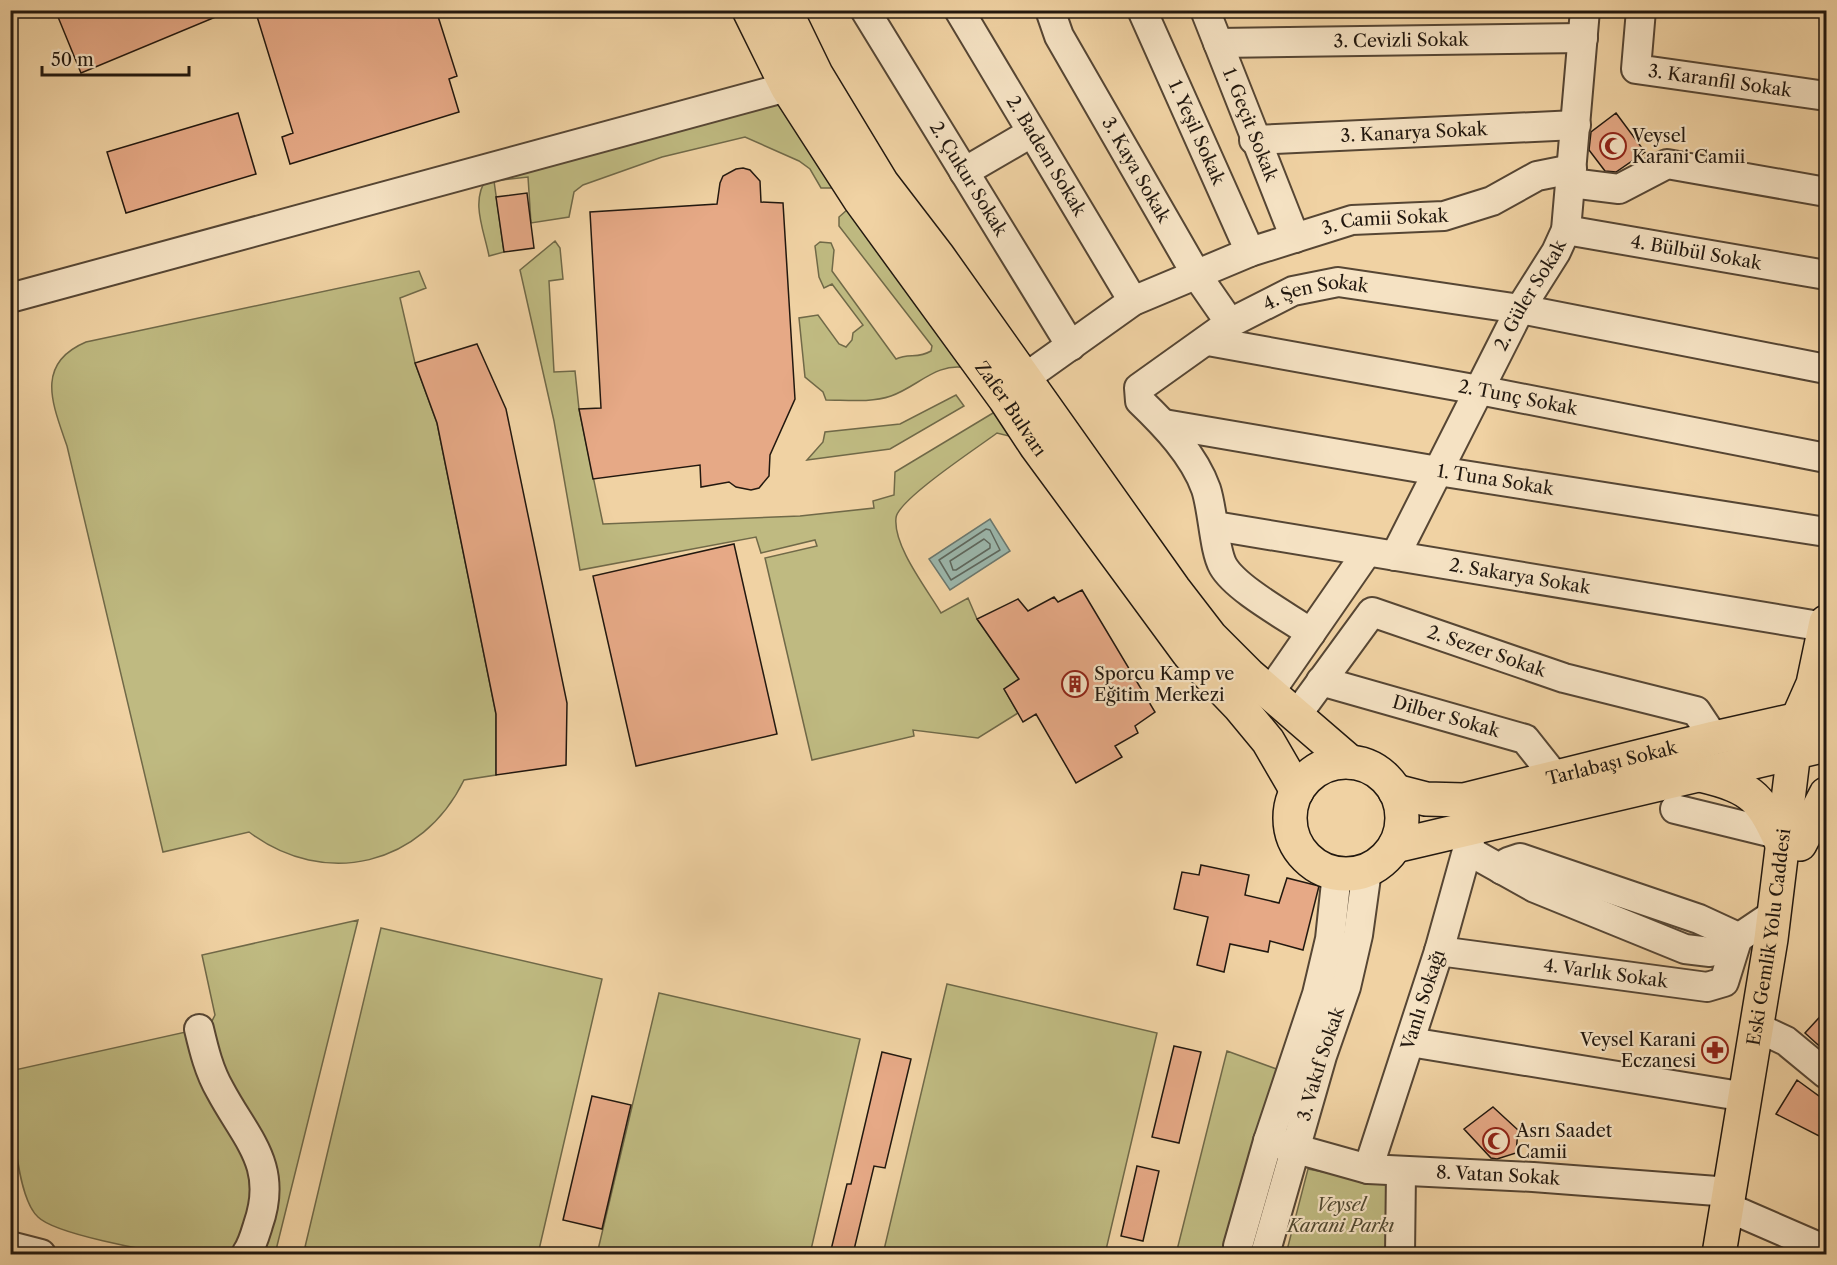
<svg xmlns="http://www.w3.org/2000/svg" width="1837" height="1265" font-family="'Libre Caslon Text',serif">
<rect width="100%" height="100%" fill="#f0d2a3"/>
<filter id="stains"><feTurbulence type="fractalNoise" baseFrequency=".00333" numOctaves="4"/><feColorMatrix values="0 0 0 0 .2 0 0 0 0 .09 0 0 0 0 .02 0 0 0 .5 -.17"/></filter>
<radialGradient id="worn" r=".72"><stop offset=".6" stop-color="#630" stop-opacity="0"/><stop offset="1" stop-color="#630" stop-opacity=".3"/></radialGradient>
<path fill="#bfba81" stroke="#706948" stroke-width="1.5" d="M 792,100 L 835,188 L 821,188 L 810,169 L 799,161 L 745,137 L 662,157 L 583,185 L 574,192 L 569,217 L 531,223 L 528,177 L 494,181 L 504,252 L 489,256 C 484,230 470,201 487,178 Z
M 848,209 L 967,368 C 936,362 919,386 891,396 C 871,403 846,400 826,400 L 823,392 L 805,377 L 799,318 L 818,315 L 839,344 L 846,347 L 852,340 L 853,333 L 863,325 L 832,284 L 824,288 L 819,277 L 815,246 L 820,242 L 831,243 L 834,250 L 832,271 L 896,359 C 909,353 918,359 931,351 L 932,346 L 839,226 L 839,217 Z
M 555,241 L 560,248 L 563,279 L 549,281 L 554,372 L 575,371 L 579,409 L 603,524 L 800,516 L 874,508 L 873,501 L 894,495 L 895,472 L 1003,407 L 1013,437 L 997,433 C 980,446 897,500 896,518 C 893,546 927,589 941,613 L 968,598 L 977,619 L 1019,679 L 1004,689 L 1018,713 L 978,738 L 913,730 L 914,736 L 812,760 L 765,558 L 817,546 L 815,540 L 761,553 L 756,537 L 580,570 L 554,421 L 520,270 Z
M 419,271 L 426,288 L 400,298 L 415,363 L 437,423 L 496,714 L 496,775 L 464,780 C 422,866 325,889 249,832 L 163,852 L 67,446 C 53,405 34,364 86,342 Z
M 956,395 L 964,406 L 890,449 L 807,460 L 823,442 L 825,432 L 900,424 Z
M 358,920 L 275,1254 L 254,1254 L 271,1216 L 209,1027 L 215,1015 L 202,955 Z
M 381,928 L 602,979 L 538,1254 L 338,1254 L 305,1247 Z
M 947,984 L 1157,1033 L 1105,1254 L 883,1254 Z
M 659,993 L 860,1039 L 810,1254 L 597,1254 Z
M 190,1031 L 260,1186 L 234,1254 C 215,1254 194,1257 175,1254 C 148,1251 55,1234 38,1217 C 15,1196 11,1102 10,1071 Z
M 1227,1051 L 1282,1071 L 1224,1254 L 1176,1254 Z
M 1308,1169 L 1390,1185 L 1388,1254 L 1286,1254 Z"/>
<path fill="#9bb6ab" stroke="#6b776d" stroke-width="1.5" d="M 990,519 L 1010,551 L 950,590 L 929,559 Z"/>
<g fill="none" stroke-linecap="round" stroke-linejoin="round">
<path stroke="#5e675d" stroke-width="1.5" d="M 986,529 L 990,530 L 1000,550 L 951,580 L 939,560 Z
M 984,539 L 990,544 L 990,548 L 956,570 L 953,570 L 950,561 Z"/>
</g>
<path fill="#e6a986" stroke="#22180f" stroke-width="1.5" d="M 73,10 L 230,10 L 230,11 L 81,73 L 58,17 Z
M 255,10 L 436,10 L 457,76 L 449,79 L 459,112 L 290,164 L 282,137 L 293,133 Z
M 238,113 L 256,174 L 126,213 L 107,152 Z
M 1616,113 L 1645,152 L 1616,172 L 1605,171 L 1589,150 L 1591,132 Z
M 743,168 L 750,170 L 760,181 L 761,202 L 783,203 L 795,399 L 770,455 L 769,476 L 759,488 L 751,490 L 736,487 L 729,482 L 701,487 L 700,465 L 593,479 L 579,409 L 601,408 L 590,212 L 717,204 L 720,183 L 723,176 L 736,169 Z
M 527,193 L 534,248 L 504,252 L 496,197 Z
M 477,344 L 506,409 L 567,703 L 566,765 L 496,775 L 496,714 L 437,423 L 415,363 Z
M 734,544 L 777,734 L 636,766 L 593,576 Z
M 1082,590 L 1155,712 L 1135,726 L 1138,733 L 1115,746 L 1122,757 L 1076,783 L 1036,714 L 1023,722 L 1004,689 L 1019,679 L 977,619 L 1018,599 L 1028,611 L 1054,597 L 1058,602 Z
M 1201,865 L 1249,875 L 1245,895 L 1279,903 L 1287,878 L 1319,886 L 1303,950 L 1270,941 L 1268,952 L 1230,944 L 1224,972 L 1197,965 L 1208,917 L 1174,909 L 1182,872 L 1199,875 Z
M 1827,1009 L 1827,1053 L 1805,1033 Z
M 1174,1046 L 1201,1052 L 1179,1143 L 1152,1137 Z
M 882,1052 L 911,1059 L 885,1168 L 874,1166 L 853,1254 L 830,1254 L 847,1184 L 851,1184 Z
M 1797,1080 L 1827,1102 L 1827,1140 L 1776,1114 Z
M 592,1096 L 631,1105 L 602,1229 L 563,1220 Z
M 1493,1107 L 1518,1130 L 1516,1153 L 1497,1159 L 1491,1158 L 1464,1129 Z
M 1137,1166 L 1159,1171 L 1143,1241 L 1121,1236 Z"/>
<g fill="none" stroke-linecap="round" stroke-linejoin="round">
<defs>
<g id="minor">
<path id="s1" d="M 865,10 L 1071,346"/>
<path id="s2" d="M 959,10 L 1133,301"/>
<path id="s3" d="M 1050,10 L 1059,36 L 1196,274 L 1230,323"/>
<path id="s4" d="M 1142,10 L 1250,252"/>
<path id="s5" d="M 1205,10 L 1295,238"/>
<path id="s6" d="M 1641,10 L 1636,69 L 1826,96"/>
<path id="s7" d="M 1218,43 L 1583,38"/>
<path id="s8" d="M 1254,140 L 1576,125"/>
<path d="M 964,172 L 1031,133"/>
<path d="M 1571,183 L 1619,189 L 1667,164 L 1826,192"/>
<path id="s9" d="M 1566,230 L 1826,275"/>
<path d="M 10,298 L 787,87 L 807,79"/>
<path id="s10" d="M 1208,341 L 1479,390 L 1826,458"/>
<path id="s11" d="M 1025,378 L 1133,301 L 1250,252 L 1352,220 L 1444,216 L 1492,201 L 1537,176 L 1572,169"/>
<path id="s12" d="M 1164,424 L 1438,471 L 1826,532"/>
<path id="s13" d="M 1215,526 L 1825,627"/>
<path id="s14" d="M 1395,556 L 1520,309 L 1556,252 L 1566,230 L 1585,10"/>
<path id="s15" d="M 1311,633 C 1288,617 1236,589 1223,566 C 1214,550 1213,510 1206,489 C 1194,455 1165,425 1140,401 L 1139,388 L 1230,323 L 1293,291 L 1338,282 L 1520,309 L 1826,369"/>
<path id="s16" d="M 1321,681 L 1525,739 L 1556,778"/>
<path d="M 1270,692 L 1367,552"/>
<path id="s17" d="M 1296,716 L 1372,612 L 1564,678 L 1696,711 L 1714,738"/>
<path d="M 1675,809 L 1777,834"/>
<path d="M 1467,850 L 1535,888 L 1685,949 L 1710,952 L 1725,947 L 1774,914"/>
<path d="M 1502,870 L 1508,862 L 1520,858 L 1699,919 L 1738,937"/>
<path id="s18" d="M 1439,951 L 1707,987 L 1724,982 L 1738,937"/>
<path d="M 199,1029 C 204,1050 209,1071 220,1090 C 246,1139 279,1165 258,1225 C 255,1235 252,1246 246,1254"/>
<path d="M 1769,1033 L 1786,1041 L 1826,1074"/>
<path d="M 1410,1042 L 1746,1097"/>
<path id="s19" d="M 1268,1141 L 1368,1169 L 1533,1177 L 1730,1192"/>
<path id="s20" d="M 1368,1169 L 1439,951 L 1473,829"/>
<path d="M 1727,1207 L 1826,1250"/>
<path d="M 10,1246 L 41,1254"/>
<path d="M 1239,1254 L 1238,1246 L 1268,1141 L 1317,994 L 1330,939 L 1337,873"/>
<path id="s21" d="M 1265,1254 L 1322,1056 L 1346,987 L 1358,935 L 1367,870"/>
<path d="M 1400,1254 L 1401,1173"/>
</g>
<g id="major">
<path id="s22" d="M 749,10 L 787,87 L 860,200 L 1005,399 L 1036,446 L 1189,654 L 1239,706 L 1268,741 L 1297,791"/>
<path d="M 785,10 L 816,74 L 882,183 L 938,256 L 1174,589 L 1211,637 L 1249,675 L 1350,762"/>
<circle cx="1346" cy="818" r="56"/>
<path d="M 1700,775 C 1755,788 1761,798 1784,848"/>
<path id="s23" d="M 1395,791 L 1426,799 L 1464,800 L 1714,738 L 1826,713"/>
<path d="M 1800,844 L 1826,794"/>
<path d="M 1395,846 L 1826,745"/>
<path id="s24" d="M 1719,1254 L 1771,939 L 1798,718 L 1813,684 L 1826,622"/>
</g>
</defs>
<use href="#minor" stroke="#564634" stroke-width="32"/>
<use href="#major" stroke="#22180f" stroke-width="36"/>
<use href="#minor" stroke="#f5e2c3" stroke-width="28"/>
<use href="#major" stroke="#f0d2a3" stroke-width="33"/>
</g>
<defs>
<symbol id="mosque-ring" viewBox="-11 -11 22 22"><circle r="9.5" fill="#f5e2c3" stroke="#8f2418" stroke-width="1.5"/><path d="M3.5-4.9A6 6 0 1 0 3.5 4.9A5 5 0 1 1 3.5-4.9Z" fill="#8f2418"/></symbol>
<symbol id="building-ring" viewBox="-11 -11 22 22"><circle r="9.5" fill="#f5e2c3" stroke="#8f2418" stroke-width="1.5"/><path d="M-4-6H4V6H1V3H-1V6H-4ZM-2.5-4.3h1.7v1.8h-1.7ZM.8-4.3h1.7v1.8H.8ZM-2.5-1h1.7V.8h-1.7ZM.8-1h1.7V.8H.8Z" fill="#8f2418"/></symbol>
<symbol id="pharmacy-ring" viewBox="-11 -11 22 22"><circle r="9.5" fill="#f5e2c3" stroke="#8f2418" stroke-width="1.5"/><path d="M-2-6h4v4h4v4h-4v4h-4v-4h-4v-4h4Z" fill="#8f2418"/></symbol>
</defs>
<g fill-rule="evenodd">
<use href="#mosque-ring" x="1598" y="131" width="30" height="30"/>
<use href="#building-ring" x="1060" y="669" width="30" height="30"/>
<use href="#pharmacy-ring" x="1700" y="1035" width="30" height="30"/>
<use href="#mosque-ring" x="1481" y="1126" width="30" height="30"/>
</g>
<g text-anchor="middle" stroke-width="4.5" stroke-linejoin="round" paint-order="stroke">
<g font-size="18" fill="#22180f" stroke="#f5e2c3">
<text dy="6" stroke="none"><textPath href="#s7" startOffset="183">3. Cevizli Sokak</textPath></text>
<text dy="6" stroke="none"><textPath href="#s6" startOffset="144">3. Karanfil Sokak</textPath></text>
<text dy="6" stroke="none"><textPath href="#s5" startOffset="123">1. Geçit Sokak</textPath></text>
<text dy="6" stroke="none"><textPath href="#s4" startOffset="134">1. Yeşil Sokak</textPath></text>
<text dy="6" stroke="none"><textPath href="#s8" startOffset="160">3. Kanarya Sokak</textPath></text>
<text dy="6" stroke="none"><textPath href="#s2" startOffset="170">2. Badem Sokak</textPath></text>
<text dy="6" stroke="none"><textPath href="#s3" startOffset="182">3. Kaya Sokak</textPath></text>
<text dy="6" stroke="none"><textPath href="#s1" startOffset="198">2. Çukur Sokak</textPath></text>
<text dy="6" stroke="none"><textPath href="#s11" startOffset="399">3. Camii Sokak</textPath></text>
<text dy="6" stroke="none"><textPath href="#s9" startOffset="132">4. Bülbül Sokak</textPath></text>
<text dy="6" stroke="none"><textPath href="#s14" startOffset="294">2. Güler Sokak</textPath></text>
<text dy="6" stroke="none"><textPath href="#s15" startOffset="519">4. Şen Sokak</textPath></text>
<text dy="6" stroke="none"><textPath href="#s10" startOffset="315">2. Tunç Sokak</textPath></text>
<text dy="6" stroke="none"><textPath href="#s22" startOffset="478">Zafer Bulvarı</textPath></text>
<text dy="6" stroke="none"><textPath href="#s12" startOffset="336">1. Tuna Sokak</textPath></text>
<text dy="6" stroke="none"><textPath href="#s13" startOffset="309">2. Sakarya Sokak</textPath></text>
<text dy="6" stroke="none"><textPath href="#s17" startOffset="250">2. Sezer Sokak</textPath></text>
<text dy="6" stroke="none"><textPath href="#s16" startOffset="130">Dilber Sokak</textPath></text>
<text dy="6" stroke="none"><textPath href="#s23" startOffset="222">Tarlabaşı Sokak</textPath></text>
<text dy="6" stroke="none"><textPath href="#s24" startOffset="321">Eski Gemlik Yolu Caddesi</textPath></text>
<text dy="6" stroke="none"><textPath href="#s18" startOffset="168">4. Varlık Sokak</textPath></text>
<text dy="6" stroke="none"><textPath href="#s20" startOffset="178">Vanlı Sokağı</textPath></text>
<text dy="6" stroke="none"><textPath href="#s21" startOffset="198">3. Vakıf Sokak</textPath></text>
<text dy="6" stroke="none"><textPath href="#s19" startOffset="234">8. Vatan Sokak</textPath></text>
</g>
<g font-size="18" fill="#22180f" stroke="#f5e2c3" text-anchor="start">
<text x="1632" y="142">Veysel<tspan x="1632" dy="21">Karani Camii</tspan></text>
<text x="1094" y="680">Sporcu Kamp ve<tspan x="1094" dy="21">Eğitim Merkezi</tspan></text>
<text x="1696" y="1046" text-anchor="end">Veysel Karani<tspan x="1696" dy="21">Eczanesi</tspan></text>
<text x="1516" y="1137">Asrı Saadet<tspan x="1516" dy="21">Camii</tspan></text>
</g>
<g font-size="18" font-style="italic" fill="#514931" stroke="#f5e2c3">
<text x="1341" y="1211">Veysel<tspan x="1341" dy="21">Karani Parkı</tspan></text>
</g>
</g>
<rect width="1837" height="1265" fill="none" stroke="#f0d2a3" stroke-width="36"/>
<rect x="12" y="12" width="1813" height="1241" fill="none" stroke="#22180f" stroke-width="3"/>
<rect x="18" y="18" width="1801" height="1229" fill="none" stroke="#22180f" stroke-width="1.5"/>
<path d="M42 66v9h147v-9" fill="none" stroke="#22180f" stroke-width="3"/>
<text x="51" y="66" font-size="18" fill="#22180f" stroke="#f5e2c3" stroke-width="4.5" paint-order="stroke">50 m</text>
<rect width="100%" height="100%" filter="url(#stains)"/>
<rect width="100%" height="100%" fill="url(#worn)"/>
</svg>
